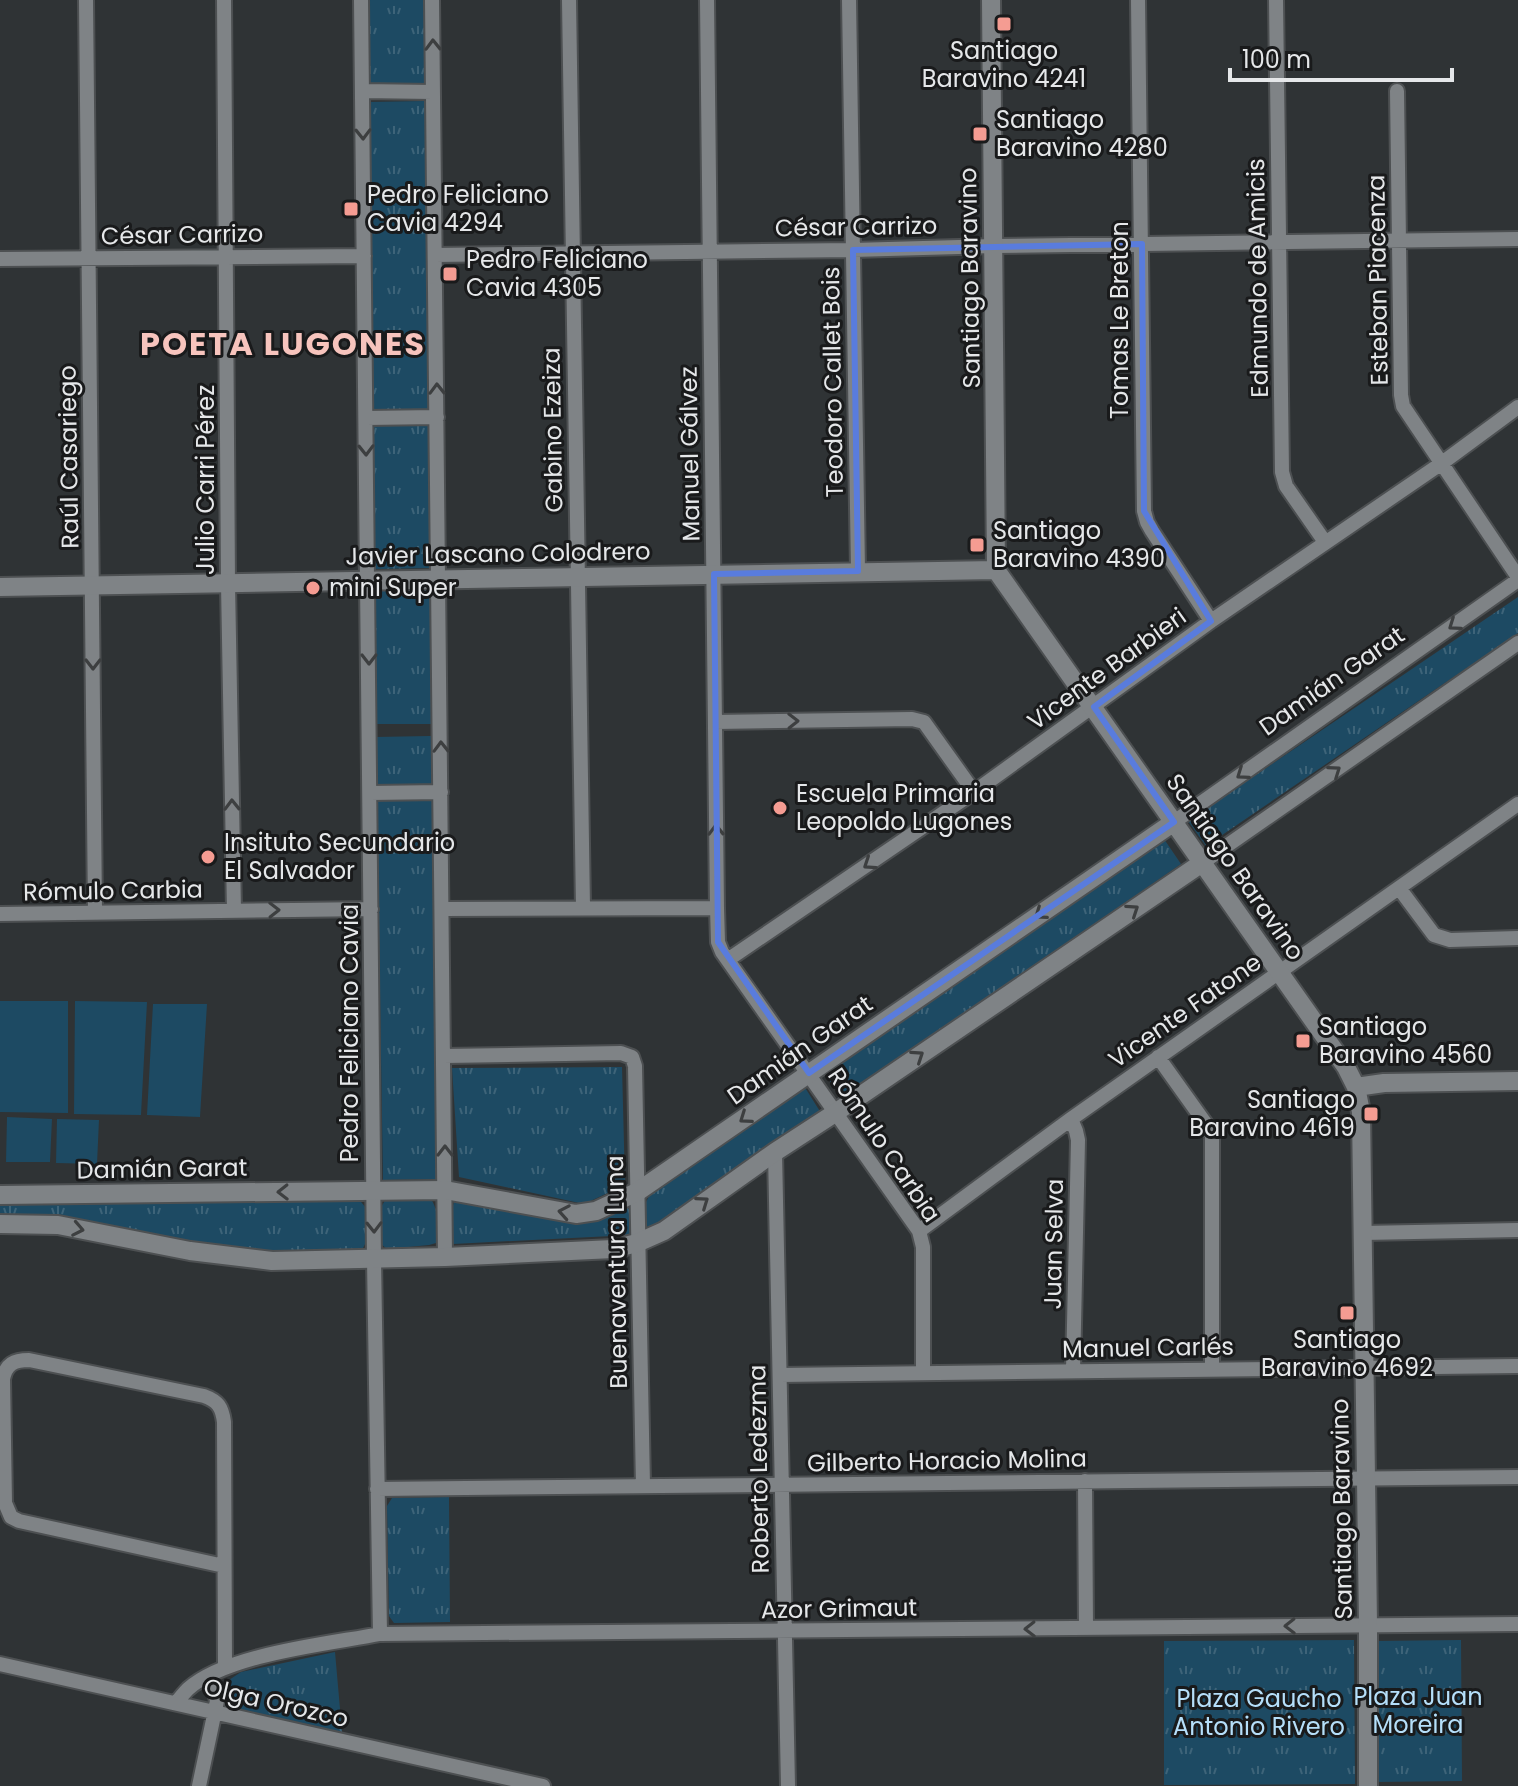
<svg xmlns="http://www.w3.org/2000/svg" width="1518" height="1786" font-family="Poppins,sans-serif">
<defs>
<pattern id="grass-tufts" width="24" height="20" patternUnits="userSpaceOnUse" patternTransform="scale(2)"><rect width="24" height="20" fill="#1d4a63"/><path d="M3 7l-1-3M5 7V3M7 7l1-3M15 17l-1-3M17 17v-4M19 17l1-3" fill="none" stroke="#3e6479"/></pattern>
</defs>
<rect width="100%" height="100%" fill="#2f3335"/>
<path fill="url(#grass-tufts)" d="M 367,0 L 426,0 L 426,85 L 368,85 Z
M 426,101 L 430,413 L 372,413 L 368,102 Z
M 430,423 L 432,568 L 373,569 L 372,424 Z
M 432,589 L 433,724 L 374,724 L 373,591 Z
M 1518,597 L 1518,633 L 1206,846 L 1188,821 Z
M 431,736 L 438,1179 L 383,1180 L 376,737 Z
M 1164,839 L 1181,864 L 842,1098 L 824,1073 Z
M 622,1067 L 625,1185 L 584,1204 L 459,1177 L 452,1068 Z
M 804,1086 L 821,1113 L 651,1230 L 645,1224 L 646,1202 L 652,1190 Z
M 429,1196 C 438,1208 441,1227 436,1243 L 429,1245 L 387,1249 L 381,1244 L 380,1209 L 387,1197 Z
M 357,1197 L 366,1208 L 367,1240 L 361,1252 L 276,1255 L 0,1219 L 0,1199 Z
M 455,1199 L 521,1208 L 627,1205 L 630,1212 L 631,1235 L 453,1244 L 452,1209 Z
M 449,1497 L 450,1622 L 394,1623 L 389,1616 L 387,1506 L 392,1498 Z
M 1354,1640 L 1355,1784 L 1164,1785 L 1164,1641 Z
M 1461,1640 L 1462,1781 L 1376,1782 L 1375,1641 Z
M 335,1652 L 342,1732 L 235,1708 L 225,1697 L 226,1682 L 241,1672 Z"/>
<path fill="#1d4a63" d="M 0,1001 L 68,1001 L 68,1113 L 0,1112 Z
M 75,1001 L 147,1002 L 141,1115 L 74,1114 Z
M 153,1004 L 207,1004 L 200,1117 L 147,1115 Z
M 7,1117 L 52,1119 L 50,1162 L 6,1162 Z
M 57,1119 L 99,1120 L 97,1164 L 56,1163 Z"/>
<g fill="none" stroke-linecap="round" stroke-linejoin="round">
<defs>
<path id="minor" d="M 86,0 L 95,913
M 224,0 L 228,584 L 234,911
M 361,0 L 374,1259 L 380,1634
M 432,0 L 445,1257
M 569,0 L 583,908
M 707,0 L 717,908
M 849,0 L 858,571
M 1138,0 L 1144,511 L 1147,522 L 1152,531 L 1211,621
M 1276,0 L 1282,472 L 1286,486 L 1325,542
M 362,91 L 433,92
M 1397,91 L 1401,395 L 1403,406 L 1518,577
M 435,255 L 853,250 L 994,246 L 1518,239
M 0,259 L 364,256
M 366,418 L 437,417
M 715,722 L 912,719 L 924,722 L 974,792
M 370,793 L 441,792
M 1174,822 L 1518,580
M 1202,863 L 1518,643
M 1399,888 L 1434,935 L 1450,940 L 1518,938
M 442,909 L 717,908 L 718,942 L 722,952 L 919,1231 L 923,1247 L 923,1373
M 0,914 L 371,909
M 729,959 L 974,792 L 1211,621 L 1442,463 L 1518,407
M 444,1056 L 621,1053 L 632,1057 L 635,1066 L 643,1486
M 1158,1057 L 1208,1127 L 1212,1136 L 1212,1369
M 1071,1119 L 1076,1131 L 1078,1140 L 1073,1371
M 775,1152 L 788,1786
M 919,1231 L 1071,1119 L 1518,804
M 1363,1233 L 1518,1230
M 780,1375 L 1518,1366
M 1085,1481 L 1086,1628
M 377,1489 L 1518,1477
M 224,1566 L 19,1521 L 11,1517 L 5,1503 L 3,1379 C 6,1364 14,1360 29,1360 L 204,1396 C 218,1401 222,1407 224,1422 L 225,1667
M 0,1664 L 543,1786
M 176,1703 C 180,1698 184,1693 188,1689 C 227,1654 328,1644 380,1634 L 1518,1624
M 199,1786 L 217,1701 L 211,1674"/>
<path id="secondary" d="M 991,0 L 996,570 L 1346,1067 L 1356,1087 L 1361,1112 L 1368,1625 L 1368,1786
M 0,587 L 996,570
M 1356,1087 L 1384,1083 L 1518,1081
M 0,1195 L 445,1190 L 576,1214 L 596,1211 L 637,1192 L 1174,822
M 0,1224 L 58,1225 L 190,1251 L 272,1261 L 445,1257 L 613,1249 L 637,1243 L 664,1231 L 775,1152 L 835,1113 L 1202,863"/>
</defs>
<use href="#minor" stroke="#4d5052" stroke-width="18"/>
<use href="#secondary" stroke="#4d5052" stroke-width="22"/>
<use href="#minor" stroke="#7f8386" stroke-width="14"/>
<use href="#secondary" stroke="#7f8386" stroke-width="18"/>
</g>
<defs><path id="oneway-chevron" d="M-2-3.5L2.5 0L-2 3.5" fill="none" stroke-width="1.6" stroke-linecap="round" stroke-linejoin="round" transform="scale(2)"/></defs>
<g stroke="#3d3f40">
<use href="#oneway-chevron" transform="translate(433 45) rotate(-91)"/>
<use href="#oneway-chevron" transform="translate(363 134) rotate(89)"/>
<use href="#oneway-chevron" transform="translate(437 389) rotate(-91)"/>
<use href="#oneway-chevron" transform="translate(366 450) rotate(89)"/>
<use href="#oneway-chevron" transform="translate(1454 625) rotate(145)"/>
<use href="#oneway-chevron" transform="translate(369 659) rotate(90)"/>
<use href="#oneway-chevron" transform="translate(93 664) rotate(90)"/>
<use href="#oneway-chevron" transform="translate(793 721) rotate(-1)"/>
<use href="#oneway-chevron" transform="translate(441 747) rotate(-91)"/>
<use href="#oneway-chevron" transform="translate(1335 771) rotate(-35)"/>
<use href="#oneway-chevron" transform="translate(1242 774) rotate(145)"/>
<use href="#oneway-chevron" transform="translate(232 805) rotate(-91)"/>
<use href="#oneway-chevron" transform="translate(716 830) rotate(-91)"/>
<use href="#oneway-chevron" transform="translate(869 864) rotate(146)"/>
<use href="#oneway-chevron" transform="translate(274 910) rotate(-1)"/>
<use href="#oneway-chevron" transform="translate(1133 910) rotate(-34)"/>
<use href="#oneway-chevron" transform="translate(1040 914) rotate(145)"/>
<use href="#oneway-chevron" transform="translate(918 1056) rotate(-34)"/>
<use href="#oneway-chevron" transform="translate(745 1118) rotate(145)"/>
<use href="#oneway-chevron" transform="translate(445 1151) rotate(-90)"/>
<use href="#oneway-chevron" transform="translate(283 1192) rotate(179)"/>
<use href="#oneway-chevron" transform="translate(703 1202) rotate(-35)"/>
<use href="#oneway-chevron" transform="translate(564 1212) rotate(-170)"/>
<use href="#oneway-chevron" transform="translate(374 1227) rotate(89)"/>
<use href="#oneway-chevron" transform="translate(78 1229) rotate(11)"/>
<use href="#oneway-chevron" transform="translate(1290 1626) rotate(179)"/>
<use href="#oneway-chevron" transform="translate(1030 1629) rotate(179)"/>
</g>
<path fill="none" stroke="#597cdd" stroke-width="6" stroke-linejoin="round" d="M 1142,244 L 1144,511 L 1211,621 L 1094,707 L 1174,822 L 809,1073 L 718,942 L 714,574 L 858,571 L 853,250 Z"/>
<g fill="#f59c92" stroke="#191a1b" stroke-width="3">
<rect x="996" y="16" width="16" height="16" rx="4"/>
<rect x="972" y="126" width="16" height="16" rx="4"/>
<rect x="343" y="201" width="16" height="16" rx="4"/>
<rect x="442" y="266" width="16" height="16" rx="4"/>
<rect x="969" y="537" width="16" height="16" rx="4"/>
<circle cx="313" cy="588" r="8"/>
<circle cx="780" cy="808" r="8"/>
<circle cx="208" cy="857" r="8"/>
<rect x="1295" y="1033" width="16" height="16" rx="4"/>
<rect x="1363" y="1106" width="16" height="16" rx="4"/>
<rect x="1339" y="1305" width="16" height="16" rx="4"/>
</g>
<g text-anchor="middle" stroke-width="6" stroke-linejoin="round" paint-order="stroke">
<g font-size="24" fill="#e5e7e9" stroke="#191a1b" text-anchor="start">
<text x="1004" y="59" text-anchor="middle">Santiago<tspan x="1004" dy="28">Baravino 4241</tspan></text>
<text x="996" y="128">Santiago<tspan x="996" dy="28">Baravino 4280</tspan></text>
<text x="367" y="203">Pedro Feliciano<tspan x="367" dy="28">Cavia 4294</tspan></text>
<text x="466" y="268">Pedro Feliciano<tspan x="466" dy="28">Cavia 4305</tspan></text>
<text x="993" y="539">Santiago<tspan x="993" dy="28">Baravino 4390</tspan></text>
<text x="329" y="596">mini Super</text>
<text x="796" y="802">Escuela Primaria<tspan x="796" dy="28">Leopoldo Lugones</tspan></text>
<text x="224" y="851">Insituto Secundario<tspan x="224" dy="28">El Salvador</tspan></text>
<text x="1319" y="1035">Santiago<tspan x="1319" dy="28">Baravino 4560</tspan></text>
<text x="1355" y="1108" text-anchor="end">Santiago<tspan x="1355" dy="28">Baravino 4619</tspan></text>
<text x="1347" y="1348" text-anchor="middle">Santiago<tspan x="1347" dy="28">Baravino 4692</tspan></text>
</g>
<g font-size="24" fill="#e5e7e9" stroke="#191a1b">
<text transform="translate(856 227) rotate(-1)" y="8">César Carrizo</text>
<text transform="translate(182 235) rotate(-1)" y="8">César Carrizo</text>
<text transform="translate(970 278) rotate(-91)" y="8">Santiago Baravino</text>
<text transform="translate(1258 278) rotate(-91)" y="8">Edmundo de Amicis</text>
<text transform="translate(1378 280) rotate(-91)" y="8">Esteban Piacenza</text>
<text transform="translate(1120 320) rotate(-90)" y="8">Tomas Le Breton</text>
<text transform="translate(833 382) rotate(-91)" y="8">Teodoro Callet Bois</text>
<text transform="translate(553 430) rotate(-91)" y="8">Gabino Ezeiza</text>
<text transform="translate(690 454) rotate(-91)" y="8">Manuel Gálvez</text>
<text transform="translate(69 457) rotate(-91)" y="8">Raúl Casariego</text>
<text transform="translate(206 480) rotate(-90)" y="8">Julio Carri Pérez</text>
<text transform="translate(498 554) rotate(-1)" y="8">Javier Lascano Colodrero</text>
<text transform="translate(1107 669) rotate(-36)" y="8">Vicente Barbieri</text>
<text transform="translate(1332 681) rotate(-35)" y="8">Damián Garat</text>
<text transform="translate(1235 867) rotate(55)" y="8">Santiago Baravino</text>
<text transform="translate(113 891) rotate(-1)" y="8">Rómulo Carbia</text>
<text transform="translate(1185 1011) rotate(-35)" y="8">Vicente Fatone</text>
<text transform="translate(350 1033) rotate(-90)" y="8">Pedro Feliciano Cavia</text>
<text transform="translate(800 1050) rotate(-35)" y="8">Damián Garat</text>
<text transform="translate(884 1145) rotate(56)" y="8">Rómulo Carbia</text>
<text transform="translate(162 1169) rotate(-1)" y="8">Damián Garat</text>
<text transform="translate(1054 1244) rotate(-89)" y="8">Juan Selva</text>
<text transform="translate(617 1272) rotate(-91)" y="8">Buenaventura Luna</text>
<text transform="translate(1148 1348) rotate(-1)" y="8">Manuel Carlés</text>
<text transform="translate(947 1461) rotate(-1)" y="8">Gilberto Horacio Molina</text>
<text transform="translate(759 1469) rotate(-91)" y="8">Roberto Ledezma</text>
<text transform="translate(1342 1509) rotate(-91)" y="8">Santiago Baravino</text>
<text transform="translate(839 1609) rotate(-1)" y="8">Azor Grimaut</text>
<text transform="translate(276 1703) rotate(13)" y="8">Olga Orozco</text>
</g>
<g font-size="24" fill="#b5dffa" stroke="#191a1b">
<text x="1418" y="1705">Plaza Juan<tspan x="1418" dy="28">Moreira</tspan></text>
<text x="1259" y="1707">Plaza Gaucho<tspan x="1259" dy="28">Antonio Rivero</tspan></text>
</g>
<g font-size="32" font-weight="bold" letter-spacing="2" fill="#f7c4bd" stroke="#191a1b">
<text x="283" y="355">POETA LUGONES</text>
</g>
</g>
<path d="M1230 68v12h222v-12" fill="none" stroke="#e5e7e9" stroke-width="4"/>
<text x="1242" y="68" font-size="24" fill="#e5e7e9" stroke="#191a1b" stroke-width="6" paint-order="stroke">100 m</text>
</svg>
